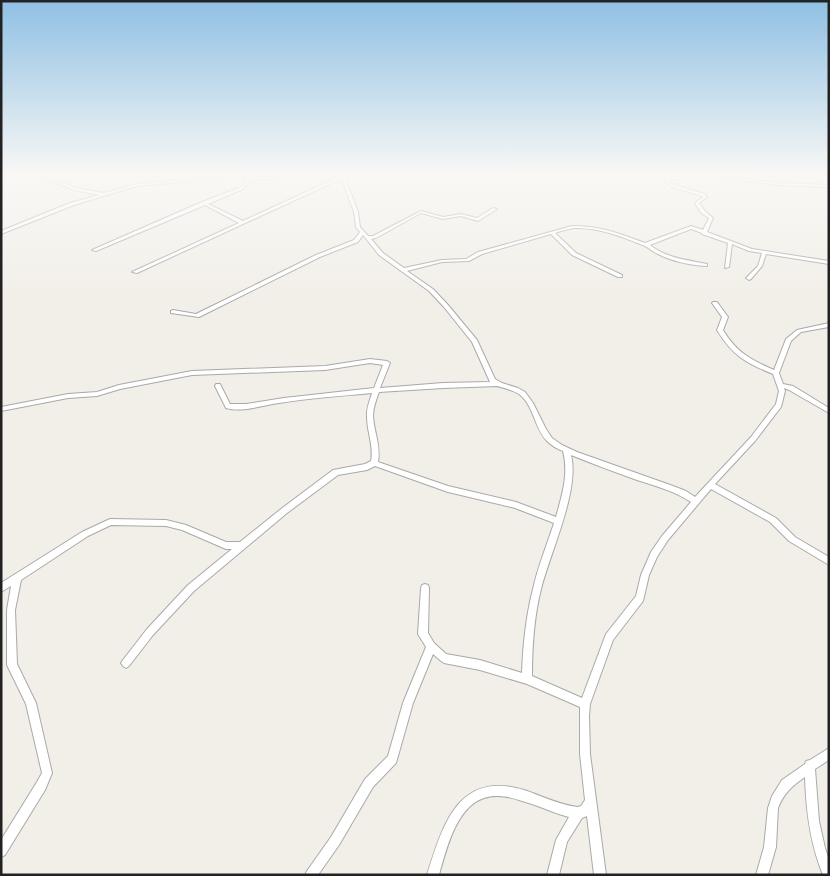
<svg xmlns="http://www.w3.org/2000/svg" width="830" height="876" font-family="Helvetica,sans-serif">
<rect width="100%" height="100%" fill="#f2efe9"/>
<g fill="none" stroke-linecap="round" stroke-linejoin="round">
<defs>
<path id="minor" d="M 34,174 L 40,174 L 76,188 L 104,193 L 137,184 L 216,177 L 223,174 L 230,174 L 217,179 L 137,186 L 74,205 L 1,234 L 1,231 L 70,203 L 99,195 L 74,190 Z
M 244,174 L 248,174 L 247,177 L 276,177 L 283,174 L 289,174 L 277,179 L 249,179 L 251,181 L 243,189 L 208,204 L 243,221 L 345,174 L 350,174 L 347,176 L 347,183 L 358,212 L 360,227 L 368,236 L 373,236 L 421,211 L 443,217 L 461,214 L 477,218 L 493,208 L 497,209 L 478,221 L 461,216 L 443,219 L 421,213 L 376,238 L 371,239 L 383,253 L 404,268 L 442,260 L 466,259 L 478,252 L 572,226 C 601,226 618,233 645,243 L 691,226 L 703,230 L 709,218 L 701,213 L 695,203 L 703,197 L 702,196 L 672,187 L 664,181 L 666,178 L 689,174 L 711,174 L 777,183 L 829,185 L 829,187 L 777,185 L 698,175 L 668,181 L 674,185 L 705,194 L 707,197 L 699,203 L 705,211 L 713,218 L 707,232 L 752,249 L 829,261 L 829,264 L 766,254 L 762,266 L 751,279 L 749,280 L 746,278 L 758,266 L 762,253 L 749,251 L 732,244 L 729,267 L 725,268 L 728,243 L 702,234 L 702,233 L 691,229 L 650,245 C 666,258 687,260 707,264 L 707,266 C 693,266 671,261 658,254 C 653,252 649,248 645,246 C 623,237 598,227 574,228 C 568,229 561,231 555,233 L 576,253 L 622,275 L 622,277 L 618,277 L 572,255 L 551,234 L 482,254 L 469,261 L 442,262 L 407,271 L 433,289 L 448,305 L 477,340 L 495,379 L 502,383 L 518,388 L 525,392 L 533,403 L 546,429 L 552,438 L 562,445 L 577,452 L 673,486 L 686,491 L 695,497 L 751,437 L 776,404 L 779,391 L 773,374 C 746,363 733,356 717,330 L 722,317 L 712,303 L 713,302 L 717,302 L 728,317 L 723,330 C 736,352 751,360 774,370 L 786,339 L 797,330 L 829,323 L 829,327 L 801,332 L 791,341 L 779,373 L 783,384 L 793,386 L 829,408 L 829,413 L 789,390 L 784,388 L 785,391 L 781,407 L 755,441 L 715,484 L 776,518 L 795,537 L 829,557 L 829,565 L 789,541 L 770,522 L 711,489 L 668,540 L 657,557 L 649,575 L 643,601 L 613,640 L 590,704 L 589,716 L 590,754 L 606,875 L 594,875 L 587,816 L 582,818 L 567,842 L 559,875 L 547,875 L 556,840 L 569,817 C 553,813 538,805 522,801 C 511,797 496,794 484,798 C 456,807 446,850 439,875 L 427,875 C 443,825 458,770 524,790 C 542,796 559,805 578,807 L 581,806 L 585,800 L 580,754 L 580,707 L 527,684 L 480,670 L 444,663 L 441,661 L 433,654 L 413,703 L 396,763 L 373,787 L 339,845 L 318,875 L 305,875 L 307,871 L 331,837 L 365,779 L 388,756 L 403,703 L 426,647 L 418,634 L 421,588 L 422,585 L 425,584 L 428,585 L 429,588 L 428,633 L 434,643 L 446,654 L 480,660 L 522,673 C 523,645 526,616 533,589 C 538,566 547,545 554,523 L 515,508 L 448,492 L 375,466 L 367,470 L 338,475 L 287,513 L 194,591 L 153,635 L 129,666 L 126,668 L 123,666 L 121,663 L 123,660 L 147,629 L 188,585 L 232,549 L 226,549 L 182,530 L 166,526 L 111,525 L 88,536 L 21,580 L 15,610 L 17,664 L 36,703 L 52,773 L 45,790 L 5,855 L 1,857 L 1,840 L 37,782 L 42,773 L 26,704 L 7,665 L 7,610 L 11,586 L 1,592 L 1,583 L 82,532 L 110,519 L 166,520 L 186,525 L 226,542 L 240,542 L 281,509 L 333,470 L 365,464 L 371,461 C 374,446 367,432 367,417 C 366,409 370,400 372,393 C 341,396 310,398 279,403 C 262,405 243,413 226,408 L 215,386 L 216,384 L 220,384 L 230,404 L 246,404 L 284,398 L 374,388 L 383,365 L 370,363 L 325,370 L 192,375 L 120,389 L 97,396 L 68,398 L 1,411 L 1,407 L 68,394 L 97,392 L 119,385 L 192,371 L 325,366 L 370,359 L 387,361 L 390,363 L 380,388 L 443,383 L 490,382 L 472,342 L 444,307 L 429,291 L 379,255 L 363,235 L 358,242 L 320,257 L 199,317 L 171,313 L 171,311 L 173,310 L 196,314 L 316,255 L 354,240 L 360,232 L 356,227 L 354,212 L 343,183 L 343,178 L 137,273 L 132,272 L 239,223 L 205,205 L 96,251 L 92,250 L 202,202 L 241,187 L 247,181 L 243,177 ZM 497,386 C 504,388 513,390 519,394 C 534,405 534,428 547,441 C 551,445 557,449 563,451 C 569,474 562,495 556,517 L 516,502 L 448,486 L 378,462 C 381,446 374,432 373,416 C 373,408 376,400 379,392 L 443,388 ZM 571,455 C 593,464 615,472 637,480 C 656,486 674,491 691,502 L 662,536 L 651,552 L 641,575 L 636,596 L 606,634 L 582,698 L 532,676 C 532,647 534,617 541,589 C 550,553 580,490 571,455 Z
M 829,748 L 829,760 L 815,769 L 819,821 L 825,848 L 829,860 L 829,875 L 823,875 C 810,843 806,811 805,777 C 792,786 784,793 778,808 L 776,847 L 768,875 L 756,875 L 764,847 L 768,808 L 772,796 L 782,780 L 805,764 L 806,761 L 810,760 Z"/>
</defs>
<use href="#minor" stroke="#a9a9a9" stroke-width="2"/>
<use href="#minor" fill="#fff" fill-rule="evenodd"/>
</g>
<linearGradient id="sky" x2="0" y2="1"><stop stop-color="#8fc0e4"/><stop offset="0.59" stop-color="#f9f8f5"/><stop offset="1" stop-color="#f9f8f5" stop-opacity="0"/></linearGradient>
<rect width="830" height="297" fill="url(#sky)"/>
<rect width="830" height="876" fill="none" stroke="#222222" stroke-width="5"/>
</svg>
